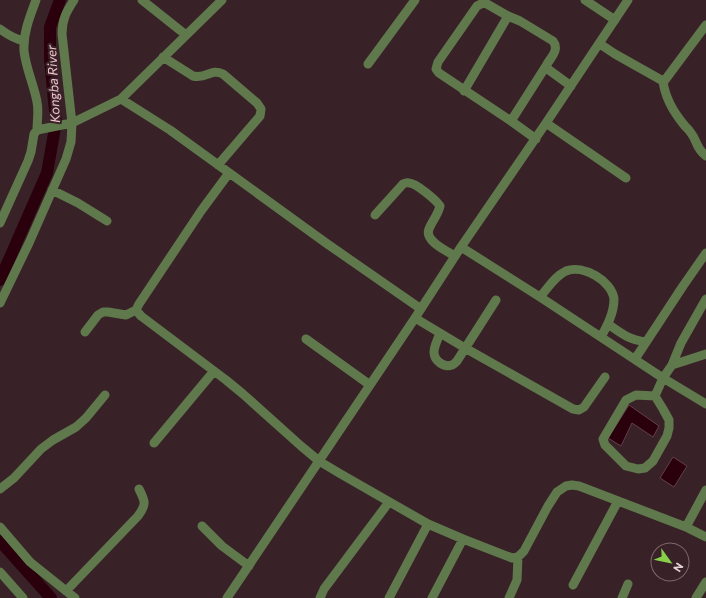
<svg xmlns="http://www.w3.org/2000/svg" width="706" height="598" font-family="Commissioner,sans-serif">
<rect width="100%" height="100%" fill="#392227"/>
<path fill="#2b000d" stroke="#623f49" d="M 629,405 L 659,426 L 653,437 L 632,423 L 621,446 L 608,438 Z
M 673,457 L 687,466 L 674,487 L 660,478 Z"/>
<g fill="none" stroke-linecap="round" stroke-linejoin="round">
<path stroke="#2b000d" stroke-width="12" d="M 0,280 L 47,173 L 56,122 L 50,59 L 50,27 L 60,0
M 0,541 L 51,598"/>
<path stroke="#5f794d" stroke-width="9" d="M 36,0 C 30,16 23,33 24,51 C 26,69 34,85 37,102 C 39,111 37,121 37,130
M 142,0 L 186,35
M 585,0 L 615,20
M 0,29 C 8,35 15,39 24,41
M 600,44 L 615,54 L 663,81 L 665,80 L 706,25
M 163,57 L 193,76 C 208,79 210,68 223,74 L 257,103 L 261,109 L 260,116 L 218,165
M 368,64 L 415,0
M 663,81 C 665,98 674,113 685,126 C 687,128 689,130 691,133 C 698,142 695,147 706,156
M 464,91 L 508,16
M 121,99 L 170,130 L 326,243 L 421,309
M 511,121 L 546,66
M 546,123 L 626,178
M 536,139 L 511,121 L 439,73 L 436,69 L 438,62 L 477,6 L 483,3 L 487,4 L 508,16 L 520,21 L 553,41 C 560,50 550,58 546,66 L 549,70 L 571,86
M 229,173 L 201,211 L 139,304 L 136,310 L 141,316 L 226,380 L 243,394 L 301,446 L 319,461 L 339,473 L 428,524 L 463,539 L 512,558 L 518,557 L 524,551 L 548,506 L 557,492 L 566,486 L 572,485 L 579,486 L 686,527 L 706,537
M 52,190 L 78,203 L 107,221
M 375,215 L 403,184 C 405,183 407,182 409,183 C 416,183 436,200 440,206 C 438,215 432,221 429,229 C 424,241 447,251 455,256
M 0,223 L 28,161 L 31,152 L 34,134 L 37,130 L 72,123 L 121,99 L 222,0
M 461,247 L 540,297 L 663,378 L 706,404
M 540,297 C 548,288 555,276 566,271 C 583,264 612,281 614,299 C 614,313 607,326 601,337
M 0,303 L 29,243 L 66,159 L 71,142 L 72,123 L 62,34 C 62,20 66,12 74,0
M 415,318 L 465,348 L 573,409 L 579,410 L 584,407 L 605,377
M 608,324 C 622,334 628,339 646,342
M 85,332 L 98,315 L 103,312 L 108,312 L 126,315 L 136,310
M 440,333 C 438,339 434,346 434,352 C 434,360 443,368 452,365 C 453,365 456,362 457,361 L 496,300
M 306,339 L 370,385
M 635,359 L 683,286 L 706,253
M 672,365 L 706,354
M 655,396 L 636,395 L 626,400 L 603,439 L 605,445 L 626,466 L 638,469 L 645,468 L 653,461 L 667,436 L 669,428 L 669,420 L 663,409 L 655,396 L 663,378 L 672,365 L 681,343 L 706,299
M 154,443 L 214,371
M 0,489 L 14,478 L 41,449 L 53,440 L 76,427 L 86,418 L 105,395
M 202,526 L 222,546 L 249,566
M 0,527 L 30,562 L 75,598
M 686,527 L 706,490
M 0,572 L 23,598
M 573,585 L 618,501
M 66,591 L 138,516 C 147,504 145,501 139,489
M 227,598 L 415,318 L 461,247 L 546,123 L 628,0
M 320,598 L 324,589 L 389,502
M 389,598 L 428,524
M 432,598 L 463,539
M 509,598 L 517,580 L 518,557
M 622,598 L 628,584
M 696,598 L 706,582"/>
</g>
<g text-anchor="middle" stroke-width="4" stroke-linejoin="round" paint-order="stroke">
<g font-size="13" font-style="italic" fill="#f2c5ce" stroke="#392227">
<text transform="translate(53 84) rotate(-93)" y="5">Kongba River</text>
</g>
</g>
<g transform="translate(670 562) rotate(123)"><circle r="19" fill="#392227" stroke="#7d686d"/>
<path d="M0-3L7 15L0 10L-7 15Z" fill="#88cf4a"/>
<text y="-6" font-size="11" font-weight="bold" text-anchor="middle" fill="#e2d2d5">N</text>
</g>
</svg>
